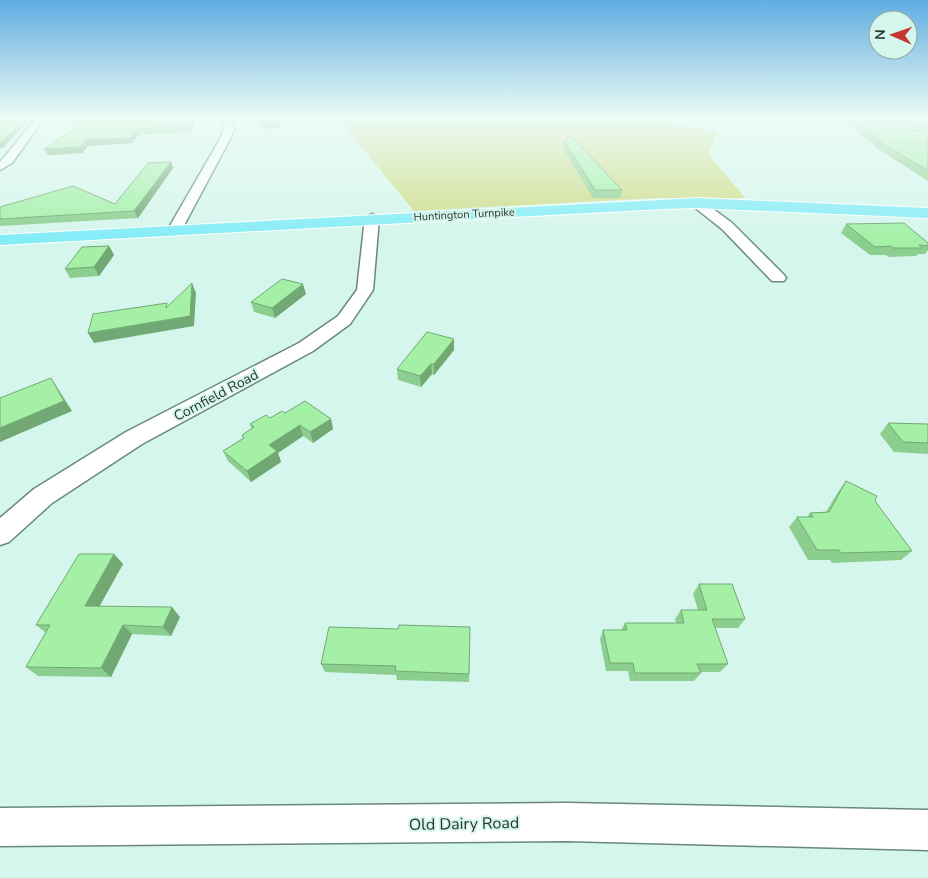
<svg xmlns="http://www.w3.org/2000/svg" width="928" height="878" font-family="'Nunito Sans',sans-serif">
<rect width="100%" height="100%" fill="#d5f6ec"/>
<path fill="#cfdc88" d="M 336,116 L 545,116 L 554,121 L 638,116 L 718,132 L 708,154 L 745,198 L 656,198 L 414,211 Z"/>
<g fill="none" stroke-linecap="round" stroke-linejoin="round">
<defs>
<path id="minor" d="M 38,116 L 46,116 L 12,163 L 0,170 L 0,162 Z
M 222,116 L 230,116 L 234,129 L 230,139 L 181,231 L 179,234 L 169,234 L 167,231 L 220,139 L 224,129 Z
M 697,199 L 701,200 L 732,223 L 784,275 L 786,278 L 784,281 L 772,281 L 722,229 L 693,206 L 691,203 Z
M 372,214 L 379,218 L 373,290 L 350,324 L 313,351 L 142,444 L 52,503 L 9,542 L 0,545 L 0,518 L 34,489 L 126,432 L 299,343 L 338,316 L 357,290 L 365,218 Z
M 567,803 L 928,810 L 928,850 L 567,841 L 0,846 L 0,808 Z"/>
<path id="major" d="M 801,116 L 827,116 L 928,131 L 928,137 L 806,119 Z
M 697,198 L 928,208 L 928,218 L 697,208 L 662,209 L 0,245 L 0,235 Z"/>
</defs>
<use href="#minor" stroke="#69887f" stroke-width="3"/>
<use href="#major" stroke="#fff" stroke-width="2"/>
<use href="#minor" fill="#fff" fill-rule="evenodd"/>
<use href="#major" fill="#84ecf7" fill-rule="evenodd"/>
</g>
<path fill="#8cce8f" d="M 66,116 L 197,116 L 191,132 L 138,135 L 133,143 L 88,146 L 82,153 L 48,155 L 73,129 Z
M 839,116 L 928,116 L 928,130 Z
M 856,121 L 928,132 L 928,181 L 878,149 L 853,128 Z
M 564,141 L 622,190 L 620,198 L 593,198 L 563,148 Z
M 173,168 L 138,218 L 0,226 L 0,207 L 115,204 Z
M 846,224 L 928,243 L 928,250 L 925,254 L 918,254 L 916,256 L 888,257 L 886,255 L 870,255 L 841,233 Z
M 109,246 L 114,255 L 99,276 L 70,278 L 65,269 Z
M 306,294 L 275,318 L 254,312 L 251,302 Z
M 454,339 L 454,350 L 434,375 L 432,374 L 421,387 L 398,380 L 397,369 Z
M 285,413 L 331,419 L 333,429 L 313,443 L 303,436 L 278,453 L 281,462 L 251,482 L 228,461 L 223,451 L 243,438 L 242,435 L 252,429 L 250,424 L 270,418 Z
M 888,423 L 928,424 L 928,454 L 894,452 L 880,434 Z
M 846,481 L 875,501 L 912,551 L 901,560 L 832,563 L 830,560 L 808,560 L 789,527 L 797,517 L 807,517 L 810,513 L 826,512 L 838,492 Z
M 114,554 L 123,564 L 99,607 L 180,617 L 171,636 L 132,634 L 111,677 L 38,676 L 26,667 L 46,633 L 36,625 Z
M 699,584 L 745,619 L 738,628 L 715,628 L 728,664 L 720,672 L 700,672 L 701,673 L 694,681 L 630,681 L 628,671 L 606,671 L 600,639 L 603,630 L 621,630 L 625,623 L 676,623 L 675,619 L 681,610 L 698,610 L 693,594 Z
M 470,627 L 469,682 L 397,680 L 396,675 L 325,672 L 321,664 L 398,629 Z"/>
<path fill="#72a874" d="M 14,116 L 18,116 L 15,123 L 13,119 Z
M 193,116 L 197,116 L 191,132 L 189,126 Z
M 25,118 L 27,122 L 4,147 L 0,148 L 0,143 Z
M 279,120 L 281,127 L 262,129 L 260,122 Z
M 136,129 L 138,135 L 133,143 L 88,146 L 82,153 L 48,155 L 44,149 Z
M 171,162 L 173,168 L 138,218 L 134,211 Z
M 109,246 L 114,255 L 99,276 L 94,267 Z
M 192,283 L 196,293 L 194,326 L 94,343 L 88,333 L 190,316 Z
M 303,284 L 306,294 L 275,318 L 272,308 Z
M 454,339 L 454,350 L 434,375 L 434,364 Z
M 431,364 L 432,374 L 421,387 L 420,376 Z
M 51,378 L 72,411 L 0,442 L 0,428 Z
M 331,419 L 333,429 L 313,443 L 310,432 Z
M 300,425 L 303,436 L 278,453 L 281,462 L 251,482 L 247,471 L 269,445 Z
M 114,554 L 123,564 L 94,616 L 85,606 Z
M 172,607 L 180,617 L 171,636 L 163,627 Z
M 123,625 L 132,634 L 111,677 L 101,668 Z"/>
<path fill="#a3f0a6" stroke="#72a874" d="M 0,116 L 14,116 L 13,119 L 25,118 L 1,143 L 0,143 Z
M 66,116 L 193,116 L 189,126 L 136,129 L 130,138 L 86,140 L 80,147 L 44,149 L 74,129 Z
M 258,116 L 277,116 L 279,120 L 260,122 Z
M 883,116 L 928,116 L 928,123 Z
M 856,121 L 928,132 L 928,171 L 881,142 Z
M 571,136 L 622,190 L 595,190 L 564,141 Z
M 171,162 L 134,211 L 0,219 L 0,207 L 73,186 L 115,204 L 148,163 Z
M 904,223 L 928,243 L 928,246 L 919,245 L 922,248 L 893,248 L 891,246 L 875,247 L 846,224 Z
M 109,246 L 94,267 L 65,269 L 82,247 Z
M 282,279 L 303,284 L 272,308 L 251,302 Z
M 192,283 L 190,316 L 88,333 L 93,314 L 167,303 L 166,308 Z
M 427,332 L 454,339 L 434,364 L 431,364 L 420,376 L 397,369 Z
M 51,378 L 64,401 L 0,428 L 0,398 Z
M 305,401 L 331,419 L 310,432 L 300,425 L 269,445 L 277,451 L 247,471 L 223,451 L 244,438 L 242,435 L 254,427 L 250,424 L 266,415 L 270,418 L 282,411 L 285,413 Z
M 888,423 L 928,424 L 928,443 L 903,442 Z
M 846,481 L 877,496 L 875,501 L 912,551 L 841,553 L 839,550 L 817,550 L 797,517 L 813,517 L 810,513 L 829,512 Z
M 79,554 L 114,554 L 85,606 L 172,607 L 163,627 L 123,625 L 101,668 L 26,667 L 50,625 L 36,625 Z
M 699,584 L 732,584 L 745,619 L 712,619 L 728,664 L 697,664 L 701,673 L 635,673 L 633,663 L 610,663 L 603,630 L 627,630 L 625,623 L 684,623 L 681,610 L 707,610 Z
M 399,625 L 470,627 L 469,674 L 395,671 L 396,666 L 321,664 L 329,627 L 398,629 Z"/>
<linearGradient id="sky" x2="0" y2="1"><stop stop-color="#60ade2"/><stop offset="0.49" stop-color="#ecfbf6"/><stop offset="1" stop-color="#ecfbf6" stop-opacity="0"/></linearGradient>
<rect width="928" height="239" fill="url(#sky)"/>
<g text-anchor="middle" stroke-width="4" stroke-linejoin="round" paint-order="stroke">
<g font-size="11" fill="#293632" stroke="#d5f6ec">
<text transform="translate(464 214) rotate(-3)" y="4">Huntington Turnpike</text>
</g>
<g font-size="14" fill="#293632" stroke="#d5f6ec">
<text transform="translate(216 395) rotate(-28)" y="5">Cornfield Road</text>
</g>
<g font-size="16" fill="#293632" stroke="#d5f6ec">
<text transform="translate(464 823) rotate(-1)" y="6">Old Dairy Road</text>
</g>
</g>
<g transform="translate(893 35) rotate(272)"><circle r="24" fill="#d5f6ec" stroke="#90a9a2"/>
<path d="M0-4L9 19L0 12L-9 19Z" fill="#c53635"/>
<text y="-8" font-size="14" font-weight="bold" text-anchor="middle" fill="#293632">N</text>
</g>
</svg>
